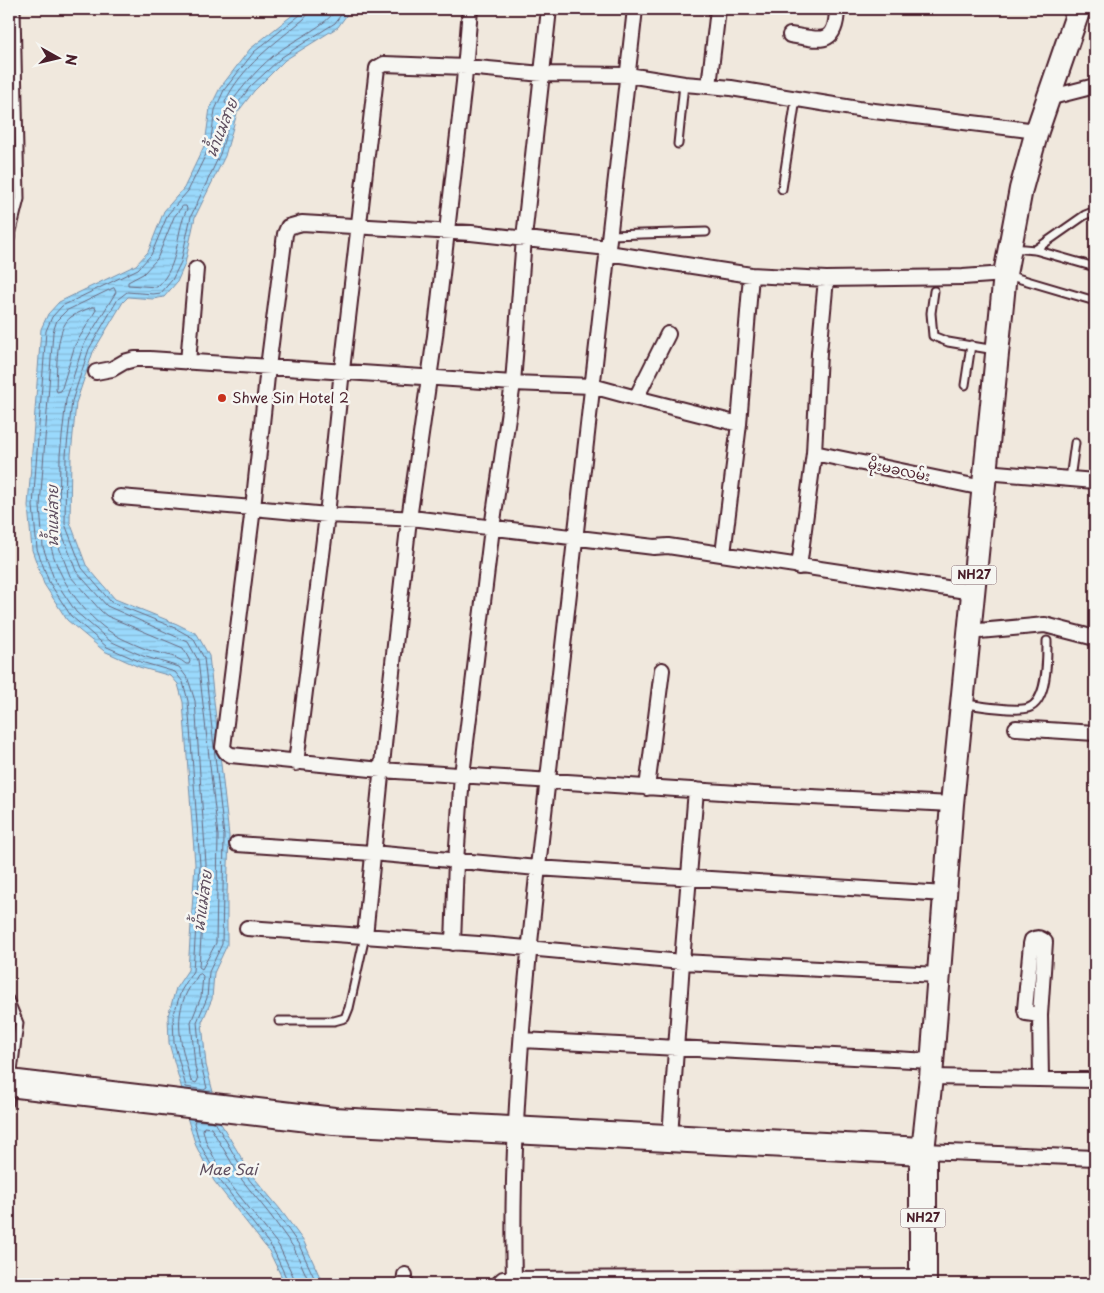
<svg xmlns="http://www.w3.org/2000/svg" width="1104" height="1293" font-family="'Playpen Sans','Noto Sans Myanmar','Playpen Sans Thai',sans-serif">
<defs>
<pattern id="water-rules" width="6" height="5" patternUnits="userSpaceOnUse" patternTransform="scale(1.25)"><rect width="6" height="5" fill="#9ad9fc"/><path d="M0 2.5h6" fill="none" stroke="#86bad8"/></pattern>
</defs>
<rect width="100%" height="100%" fill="#f0e8dd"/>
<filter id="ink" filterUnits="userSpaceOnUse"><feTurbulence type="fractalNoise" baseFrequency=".02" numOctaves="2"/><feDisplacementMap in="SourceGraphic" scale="10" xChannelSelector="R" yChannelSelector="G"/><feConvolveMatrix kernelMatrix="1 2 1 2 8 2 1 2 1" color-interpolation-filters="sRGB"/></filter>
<g filter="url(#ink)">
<path fill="url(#water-rules)" stroke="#7a8fa8" d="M 300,9 L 351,9 L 338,27 L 285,60 L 254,91 L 237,113 L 225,156 L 195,217 L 185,264 L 177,282 L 164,297 L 153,299 L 128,297 L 123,302 L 93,352 L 76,403 L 71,455 L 70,522 L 86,565 L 115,599 L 177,624 L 197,634 L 209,656 L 229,836 L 227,896 L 227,945 L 214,973 L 212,999 L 202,1022 L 206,1065 L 214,1096 L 183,1093 L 169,1043 L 168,1016 L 176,988 L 188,970 L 195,864 L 183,702 L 178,684 L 171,676 L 139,667 L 104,651 L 67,620 L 44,584 L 32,550 L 28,506 L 41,329 L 48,314 L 59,302 L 136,265 L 148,252 L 164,211 L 184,188 L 205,144 L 210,108 L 220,88 L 250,49 Z
M 186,1114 L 217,1117 L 251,1174 L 280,1209 L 304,1242 L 323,1284 L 285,1284 L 269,1251 L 214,1181 L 196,1146 Z"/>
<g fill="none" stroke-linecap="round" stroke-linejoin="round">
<path stroke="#6a697f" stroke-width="1" d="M 302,9 L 300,15 L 254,52 L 224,90 L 215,110 L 210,146 L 188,191 L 168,214 L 151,255 L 138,269 L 62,306 L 52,317 L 46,331 L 33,506 L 37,549 L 49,582 L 71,616 L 107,647 L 141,662 L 175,672 L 183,682 L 188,701 L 200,865 L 193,971 L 181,991 L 173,1017 L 174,1042 L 186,1087 L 204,1090 L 207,1088 L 201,1065 L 197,1022 L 207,998 L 209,972 L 222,944 L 224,836 L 204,658 L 193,638 L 175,628 L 111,602 L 82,568 L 65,524 L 66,455 L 72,401 L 89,349 L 118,299 L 127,292 L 153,294 L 161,293 L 172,280 L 181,262 L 191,216 L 220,154 L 233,110 L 250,87 L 282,57 L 335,23 L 345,9
M 308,9 L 308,14 L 304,19 C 275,43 241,67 225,102 L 226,104 L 230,104 C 244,85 261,64 281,50 C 299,37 324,27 337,9
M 183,206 L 186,206 L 187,209 C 174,236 181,264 157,287 L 128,285 L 128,282 L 143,274 L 157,259 L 174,217 Z
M 114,288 L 116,292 L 83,346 L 66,400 L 60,455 L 59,525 L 76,571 L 107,606 L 188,642 L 198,660 L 218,836 L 216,943 L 202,969 L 199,967 L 206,864 L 195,701 L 188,679 L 179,667 L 143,656 L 110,641 L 76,612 L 54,579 L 43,547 L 40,506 L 53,332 L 57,320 L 66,311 Z
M 92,307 L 95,307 L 96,310 L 75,345 L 61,391 L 57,392 L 56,389 C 57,371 55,328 71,317 C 77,313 85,310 92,307 Z
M 52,532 L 54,534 L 70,576 L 101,611 L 107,616 L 183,648 L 190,661 L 189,664 L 186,664 C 175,654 157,654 143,648 C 134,644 124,640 115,635 C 83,616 52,572 49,534 Z
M 201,974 L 203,976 L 201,997 L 191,1022 L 195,1066 L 198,1080 L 196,1083 L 191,1081 C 183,1052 172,1021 187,992 C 190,986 195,981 198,975 Z
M 289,1284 L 273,1249 L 218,1178 L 200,1144 L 194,1123 L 195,1120 L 215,1122 L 247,1177 L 276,1212 L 299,1245 L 317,1284
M 295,1284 L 294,1278 L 279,1246 L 223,1175 L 206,1142 L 203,1130 L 204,1127 L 211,1128 L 242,1180 L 271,1216 L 294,1248 L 310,1284"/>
<defs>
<path id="lane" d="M 678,144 L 684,84
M 782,189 L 796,99
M 610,235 L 706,232
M 9,243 L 20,199 L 16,9
M 1013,248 L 1035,250 L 1095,267
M 1035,250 L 1085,215 L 1095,211
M 1007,275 L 1095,301
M 934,291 L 931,313 L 933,336 L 948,342 L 995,350
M 965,385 L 971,345
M 1070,479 L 1075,443
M 966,704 C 980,706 1015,712 1028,708 C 1048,702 1047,658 1047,641
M 9,999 L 19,1023 L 9,1103
M 279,1021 L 334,1021 L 345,1018 L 349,1008 L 365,936"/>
<path id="street" d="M 718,9 L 709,86 L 731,88 L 858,109 L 1037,131
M 790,35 C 819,39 836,48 837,9
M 1048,98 L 1095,86
M 608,253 L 751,275 L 826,279 L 963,277 L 1005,274
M 188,362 L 196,269
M 96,372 L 112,369 L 124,362 L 135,359 L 150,359 L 513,383 L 592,386 L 636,398 L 668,334
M 636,398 L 739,424
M 814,453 L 983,488
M 985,472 L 1095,481
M 120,497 L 253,508 L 268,367 L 285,234 L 288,227 L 302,223 L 471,233 L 608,248
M 723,554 L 739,424 L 751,275
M 799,567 L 814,453 L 819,353 L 826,279
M 968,632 L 1045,625 L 1095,638
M 1016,728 L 1095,733
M 296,763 L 327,515 L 342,370 L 377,68 L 384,64 L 466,67 L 542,74 L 628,75 L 684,84 L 709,86
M 647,788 L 662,670
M 952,804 L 753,794 L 381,770 L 231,755 L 226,752 L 223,747 L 253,508 L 327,515 L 420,519 L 654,547 L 668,546 L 973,592
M 237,844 L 372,853 L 537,868 L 945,894
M 247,928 L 493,945 L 682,962 L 938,975
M 365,936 L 385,735 L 409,519 L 435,336 L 464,82 L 470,9
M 453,943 L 456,861 L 462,775 L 492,528 L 513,383 L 524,238 L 549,9
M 1040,1015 L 1026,1013 L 1025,1009 L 1031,944 L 1032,940 C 1037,937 1041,938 1045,942 L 1040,1015 L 1041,1079
M 522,1040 L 932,1061
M 931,1077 L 1095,1080
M 670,1137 L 682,962 L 696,790
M 923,1151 L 1095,1158
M 514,1279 C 509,1091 534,903 555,717 C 581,481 609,245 635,9
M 404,1284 L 405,1275
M 498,1284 L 503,1279 L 922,1277"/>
<path id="primary" d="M 923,1151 L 931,1077 L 952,804 L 1005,274 L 1021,189 L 1037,131 L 1079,9"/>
<path id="highway" d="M 9,1083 L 334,1121 L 923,1151 L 923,1284"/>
</defs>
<use href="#lane" stroke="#4a1f2b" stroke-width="11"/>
<use href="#street" stroke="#4a1f2b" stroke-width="18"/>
<use href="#primary" stroke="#4a1f2b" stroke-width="26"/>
<use href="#highway" stroke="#4a1f2b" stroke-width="30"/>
<use href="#lane" stroke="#f6f6f2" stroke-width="7"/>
<use href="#street" stroke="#f6f6f2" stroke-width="14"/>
<use href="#primary" stroke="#f6f6f2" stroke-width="22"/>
<use href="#highway" stroke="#f6f6f2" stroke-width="26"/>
</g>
</g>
<circle fill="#c8321e" stroke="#f6f6f2" stroke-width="2" cx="222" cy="398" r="5"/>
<g text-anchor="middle" stroke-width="5" stroke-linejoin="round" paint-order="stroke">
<g fill="#f6f6f2" stroke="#7e6067" stroke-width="1">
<rect x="951.5" y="565.5" width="45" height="19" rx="4"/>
<rect x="900.5" y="1208.5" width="45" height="19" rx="4"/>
</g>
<g font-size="12" font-weight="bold" fill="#4a1f2b">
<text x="974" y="579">NH27</text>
<text x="923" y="1222">NH27</text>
</g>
<g font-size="14" fill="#4a1f2b" stroke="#f6f6f2" text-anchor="start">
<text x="232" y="403">Shwe Sin Hotel 2</text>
</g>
<g font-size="14" fill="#4a1f2b" stroke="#f6f6f2">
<text transform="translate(899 470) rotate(12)" y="5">မိုးမခလမ်း</text>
</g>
<g font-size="15" font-style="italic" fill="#5e4e5f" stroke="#f6f6f2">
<text transform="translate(222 128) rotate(-68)" y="5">น้ำแม่สาย</text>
<text transform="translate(53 516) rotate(-90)" y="5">น้ำแม่สาย</text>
<text transform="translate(203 901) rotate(-82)" y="5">น้ำแม่สาย</text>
<text x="228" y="1175">Mae Sai</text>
</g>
</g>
<rect width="1104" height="1293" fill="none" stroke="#f6f6f2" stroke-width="30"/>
<rect x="15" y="15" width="1074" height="1263" fill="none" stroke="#4a1f2b" stroke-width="2" filter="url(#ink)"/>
<g transform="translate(58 58) rotate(98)" stroke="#f6f6f2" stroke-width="4" paint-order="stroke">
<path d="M0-4L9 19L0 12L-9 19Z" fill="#4a1f2b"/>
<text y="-8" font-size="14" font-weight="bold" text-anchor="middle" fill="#4a1f2b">N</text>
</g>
</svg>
